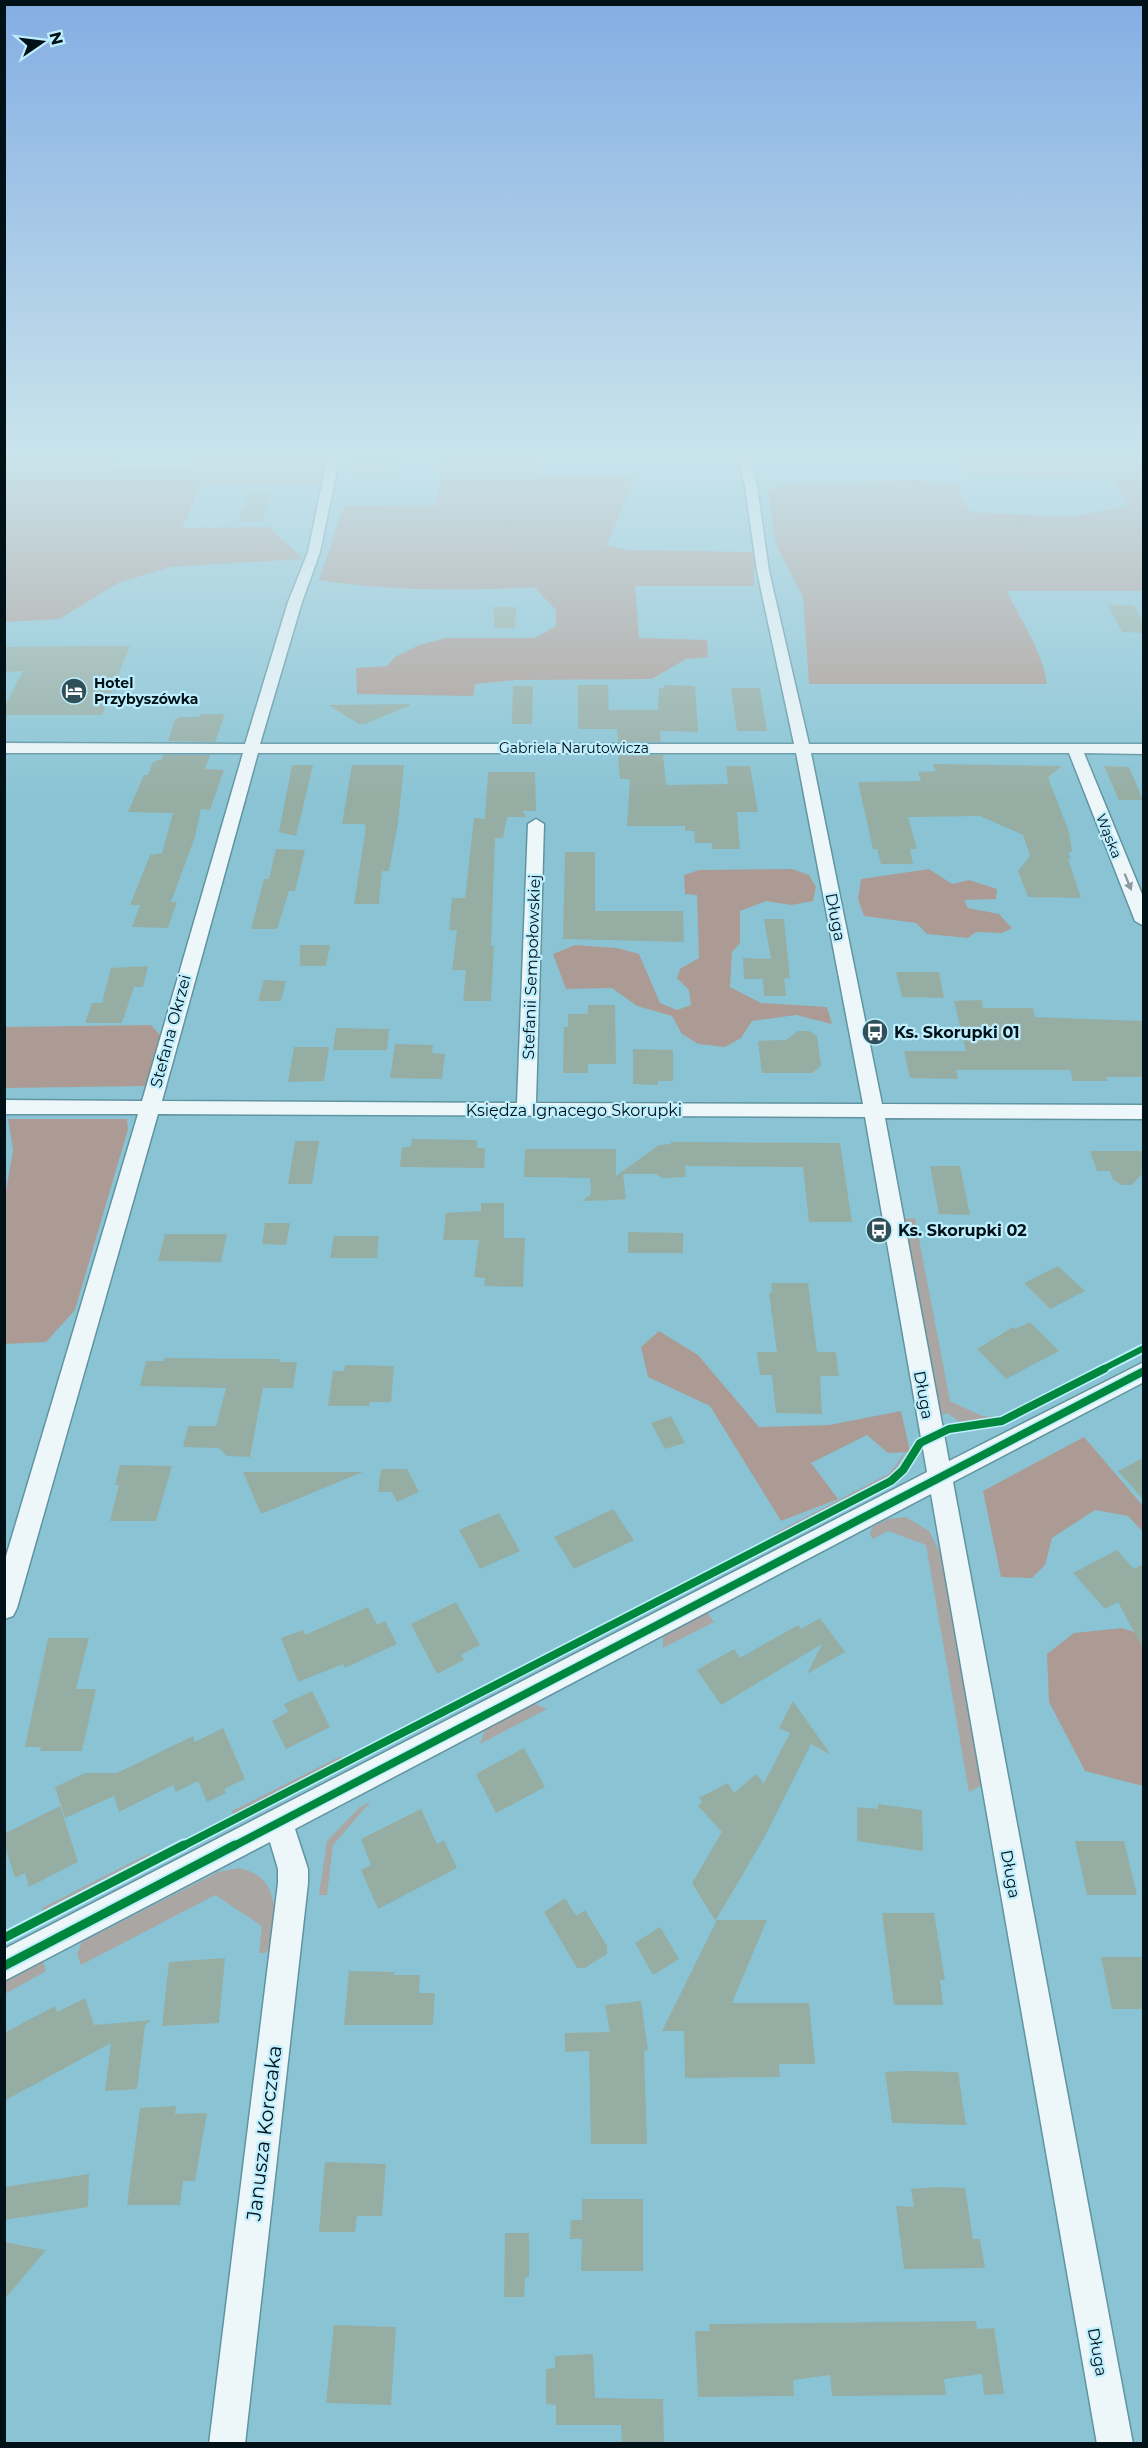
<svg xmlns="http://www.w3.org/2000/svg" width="1148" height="2448" font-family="Montserrat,sans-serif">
<rect width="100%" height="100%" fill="#8ac4d4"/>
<path fill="#a9a6a4" d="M 915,1218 L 950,1401 L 982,1416 L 1000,1417 L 960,1422 L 947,1413 L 940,1416 L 904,1219 Z
M 909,1446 L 893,1474 L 776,1535 L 775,1533 L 890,1473 Z
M 906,1517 L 929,1531 L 940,1552 L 982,1785 L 969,1792 L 926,1545 L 888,1531 L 873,1539 L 870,1535 L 872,1527 L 888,1519 Z
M 708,1613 L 714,1622 L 663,1648 L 663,1636 Z
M 535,1704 L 547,1709 L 480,1744 L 485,1730 Z
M 341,1756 L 342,1759 L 233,1815 L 232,1811 Z
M 371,1801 L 333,1845 L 327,1895 L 319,1895 L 327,1841 L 359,1808 Z
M 150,1853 L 151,1857 L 43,1911 L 42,1908 Z
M 239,1868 C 280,1877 275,1911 274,1945 L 265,1953 L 259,1953 L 262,1926 L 215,1895 L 81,1965 L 77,1954 L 82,1942 L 218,1872 Z
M 43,1962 L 46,1971 L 5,1994 L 5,1982 Z"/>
<path fill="#ac9b94" d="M 4,455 L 118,455 L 110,470 L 190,468 L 200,455 L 328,455 L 321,484 L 201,484 L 182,528 L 269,527 L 303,559 L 170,567 L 118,583 L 59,619 L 5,622 Z
M 446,455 L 537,455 L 535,475 L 635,477 L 607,545 L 627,550 L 754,552 L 754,586 L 635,586 L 639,638 L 707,640 L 708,657 L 686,659 L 652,679 L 516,680 L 475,684 L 473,696 L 357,694 L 356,668 L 387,666 L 395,657 L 419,645 L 446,638 L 535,638 L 556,626 L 556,610 L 534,587 C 468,591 383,591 319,580 L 344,506 L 435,505 Z
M 964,455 L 1142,455 L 1143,591 L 1007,591 C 1021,622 1042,649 1047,684 L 809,684 L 803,597 L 776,545 L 768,490 L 786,483 L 919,480 L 960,485 L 961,497 L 971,512 L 1071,517 L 1127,506 L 1115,482 L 1107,478 L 967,475 Z
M 792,869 L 809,875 L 816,887 L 813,901 L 791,905 L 766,901 L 740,911 L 740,943 L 732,952 L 730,987 L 761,1003 L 827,1007 L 832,1024 L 796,1015 L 752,1021 L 741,1038 L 725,1047 L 698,1044 L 682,1034 L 672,1016 L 637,1006 L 612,988 L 566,989 L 553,954 L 575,945 L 617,948 L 639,954 L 660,1003 L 677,1010 L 691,1005 L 689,990 L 677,978 L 680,969 L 699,958 L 697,895 L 685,894 L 684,875 L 699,870 Z
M 929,869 L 952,884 L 969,880 L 997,889 L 996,899 L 964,900 L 968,908 L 999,914 L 1012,928 L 1002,933 L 976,932 L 968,938 L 927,934 L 916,923 L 864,916 L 858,899 L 861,879 Z
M 151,1025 L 160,1035 L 146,1086 L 5,1088 L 5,1027 Z
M 8,1119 L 127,1119 L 128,1129 L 75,1310 L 46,1342 L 5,1344 L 4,1203 L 13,1150 Z
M 659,1331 L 698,1355 L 759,1427 L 829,1425 L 901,1411 L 910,1452 L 888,1453 L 867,1435 L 811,1463 L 838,1499 L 781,1521 L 710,1406 L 648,1377 L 641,1347 Z
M 1084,1437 L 1143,1506 L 1143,1532 L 1128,1516 L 1095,1510 L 1052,1538 L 1045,1565 L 1032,1578 L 1001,1577 L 983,1491 Z
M 1122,1628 L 1143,1635 L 1143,1786 L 1085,1771 L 1049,1702 L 1047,1654 L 1074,1633 Z"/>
<path fill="#96ada4" d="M 354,455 L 398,455 L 395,476 L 351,476 Z
M 247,494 L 271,494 L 262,522 L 238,522 Z
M 1108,605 L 1134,605 L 1143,622 L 1143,633 L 1122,632 Z
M 494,607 L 516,607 L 515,628 L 494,628 Z
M 83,646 L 130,646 L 102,715 L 4,715 L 4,708 L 23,671 L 4,672 L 4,647 Z
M 578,685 L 608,685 L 609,710 L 658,710 L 659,688 L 664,688 L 664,685 L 695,686 L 698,732 L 660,731 L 661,742 L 618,742 L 617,729 L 578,729 Z
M 513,686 L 533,686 L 532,724 L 512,724 Z
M 731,688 L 760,688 L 767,731 L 737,731 Z
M 328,705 L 410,704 L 410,705 L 365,724 L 359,724 Z
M 200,714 L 225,714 L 215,742 L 168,741 L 175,720 L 180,717 L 199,717 Z
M 163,755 L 210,755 L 205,769 L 224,770 L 210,810 L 201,809 L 195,837 L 171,902 L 177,902 L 168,928 L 132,927 L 140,905 L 130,905 L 150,855 L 162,853 L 173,813 L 128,812 L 144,775 L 148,775 L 153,762 L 162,759 Z
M 618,755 L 663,755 L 666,785 L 728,784 L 726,766 L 750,766 L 758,812 L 737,812 L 740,849 L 712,849 L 712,843 L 695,843 L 694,831 L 685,831 L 685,826 L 627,826 L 630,779 L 620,779 Z
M 933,764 L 1062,766 L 1048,777 L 1069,832 L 1072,852 L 1068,852 L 1071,859 L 1068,859 L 1081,898 L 1028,897 L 1018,871 L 1030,856 L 1023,835 L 980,816 L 908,817 L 917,849 L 910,849 L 913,864 L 881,864 L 877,849 L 873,849 L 858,782 L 921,781 L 918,772 L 935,771 Z
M 292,765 L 313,765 L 296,836 L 279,832 Z
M 352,765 L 404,765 L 398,823 L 389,871 L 382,871 L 379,904 L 354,904 L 366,827 L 364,824 L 342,824 Z
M 1104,766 L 1129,767 L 1143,800 L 1119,800 Z
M 488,772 L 535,772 L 536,811 L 523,811 L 526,817 L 507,817 L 503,838 L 495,838 L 491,946 L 494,946 L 491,1001 L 463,1001 L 466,970 L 452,970 L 457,930 L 449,930 L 452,898 L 465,898 L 474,818 L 485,819 Z
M 276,849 L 305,850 L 295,891 L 289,891 L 277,929 L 251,929 L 264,879 L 269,879 Z
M 565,852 L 595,852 L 595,911 L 683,911 L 684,942 L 563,939 Z
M 764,919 L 784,919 L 790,978 L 784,979 L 786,996 L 764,996 L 763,979 L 744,979 L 743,958 L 771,959 Z
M 300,945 L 330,945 L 326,966 L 300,966 Z
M 148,966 L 143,987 L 134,987 L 122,1023 L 85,1023 L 92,1003 L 102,1003 L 111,968 Z
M 896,972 L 939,972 L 944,998 L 902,997 Z
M 264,980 L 286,981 L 281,1001 L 258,1001 Z
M 982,1000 L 983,1008 L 1033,1008 L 1035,1017 L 1143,1021 L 1143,1077 L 1106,1077 L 1108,1081 L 1073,1081 L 1070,1070 L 956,1070 L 958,1079 L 910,1078 L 904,1051 L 966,1051 L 954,1001 Z
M 588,1005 L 615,1005 L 616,1064 L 588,1064 L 588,1073 L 563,1073 L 564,1027 L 568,1027 L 568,1014 L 588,1014 Z
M 336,1028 L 389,1029 L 387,1050 L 333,1050 Z
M 798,1031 L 809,1031 L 817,1036 L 821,1066 L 812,1073 L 762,1073 L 758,1041 L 786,1040 Z
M 395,1044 L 433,1045 L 432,1053 L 445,1054 L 442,1079 L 390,1078 Z
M 294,1047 L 329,1047 L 324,1081 L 288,1082 Z
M 633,1049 L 673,1050 L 673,1081 L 658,1081 L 658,1085 L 633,1084 Z
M 412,1139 L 477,1140 L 477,1148 L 485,1148 L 484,1168 L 400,1167 L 402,1147 L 411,1147 Z
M 295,1141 L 319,1141 L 312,1184 L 288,1184 Z
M 671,1142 L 840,1143 L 852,1222 L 809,1222 L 803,1167 L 685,1166 L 686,1177 L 662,1178 L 656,1174 L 623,1174 L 626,1199 L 615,1200 L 582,1201 L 591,1194 L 590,1178 L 524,1177 L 525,1149 L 616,1149 L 616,1176 L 659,1145 L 671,1144 Z
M 1090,1151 L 1143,1151 L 1143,1173 L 1132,1185 L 1122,1185 L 1113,1180 L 1110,1171 L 1097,1171 Z
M 930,1166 L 960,1166 L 970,1215 L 939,1214 Z
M 481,1203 L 504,1203 L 504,1238 L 525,1238 L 523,1287 L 484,1286 L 485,1278 L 474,1277 L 479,1240 L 443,1240 L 446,1213 L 481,1211 Z
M 265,1223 L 290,1223 L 286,1245 L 262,1244 Z
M 628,1232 L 683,1233 L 683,1253 L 628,1253 Z
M 165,1234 L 227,1234 L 221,1262 L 158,1261 Z
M 334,1236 L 379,1236 L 377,1258 L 330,1258 Z
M 1058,1266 L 1085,1291 L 1050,1309 L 1024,1283 Z
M 771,1283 L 808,1283 L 817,1352 L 836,1352 L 839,1376 L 820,1376 L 822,1414 L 776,1413 L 772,1375 L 760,1375 L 757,1352 L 777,1352 L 769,1293 L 772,1293 Z
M 1030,1322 L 1059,1351 L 1006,1379 L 977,1349 L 1013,1327 L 1015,1329 Z
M 164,1358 L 280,1359 L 280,1362 L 297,1362 L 293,1388 L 263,1388 L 250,1457 L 227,1456 L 219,1448 L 183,1447 L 188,1426 L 216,1426 L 226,1388 L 140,1386 L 146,1361 L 164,1361 Z
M 345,1365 L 394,1366 L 391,1402 L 370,1402 L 369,1406 L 328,1406 L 333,1371 L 344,1371 Z
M 671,1416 L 685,1443 L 665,1449 L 651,1423 Z
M 1143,1458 L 1143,1499 L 1118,1471 Z
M 120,1465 L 172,1466 L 156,1521 L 110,1521 L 119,1485 L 115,1485 Z
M 381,1469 L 407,1469 L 419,1492 L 397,1502 L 392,1492 L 378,1492 Z
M 243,1472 L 363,1472 L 261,1514 Z
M 613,1509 L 634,1540 L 574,1569 L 554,1537 Z
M 499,1513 L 520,1551 L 480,1569 L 459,1530 Z
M 1117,1550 L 1134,1569 L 1143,1564 L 1143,1649 L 1118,1602 L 1105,1609 L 1073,1573 Z
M 456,1602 L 480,1645 L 461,1655 L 464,1660 L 437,1674 L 411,1624 Z
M 368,1607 L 377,1625 L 385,1621 L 397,1644 L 345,1668 L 343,1664 L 298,1682 L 281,1638 L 303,1630 L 305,1635 Z
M 820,1618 L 845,1652 L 807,1674 L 822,1644 L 721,1705 L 697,1670 L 734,1649 L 740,1658 L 798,1625 L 801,1629 Z
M 48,1638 L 89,1638 L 76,1689 L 96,1689 L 82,1751 L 40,1751 L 41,1747 L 25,1747 Z
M 312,1691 L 330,1727 L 286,1749 L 272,1721 L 288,1712 L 284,1704 Z
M 793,1701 L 831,1755 L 811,1744 L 764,1838 L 716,1920 L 767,1920 L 732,2003 L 809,2003 L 815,2064 L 779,2064 L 780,2077 L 685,2078 L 684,2031 L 662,2031 L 716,1922 L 692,1883 L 722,1832 L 698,1806 L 702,1802 L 699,1798 L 728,1783 L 734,1793 L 756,1774 L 764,1783 L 790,1733 L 779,1728 Z
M 223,1728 L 245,1779 L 224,1789 L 226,1793 L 207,1802 L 198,1781 L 176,1792 L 173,1785 L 119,1812 L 114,1796 L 65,1818 L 55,1787 L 85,1773 L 117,1773 L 193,1736 L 195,1742 Z
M 524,1748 L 545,1787 L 496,1813 L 476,1774 Z
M 878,1804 L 922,1810 L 923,1851 L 857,1841 L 857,1807 L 878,1809 Z
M 60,1806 L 78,1862 L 29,1887 L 25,1873 L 15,1878 L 4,1843 L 4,1834 Z
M 421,1809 L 437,1844 L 444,1840 L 457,1868 L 378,1909 L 361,1870 L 371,1865 L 361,1839 Z
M 1075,1841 L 1124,1841 L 1137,1895 L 1087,1895 Z
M 565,1898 L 576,1916 L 585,1910 L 607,1946 L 607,1954 L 585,1968 L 577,1968 L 544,1912 Z
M 882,1913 L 934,1913 L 945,1980 L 940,1980 L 943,2005 L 894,2005 Z
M 660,1927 L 679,1959 L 653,1975 L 635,1943 Z
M 1101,1957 L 1143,1957 L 1143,2009 L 1112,2009 Z
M 225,1958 L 219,2023 L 162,2026 L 169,1962 Z
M 349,1971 L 394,1972 L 394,1975 L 420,1975 L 419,1993 L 435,1993 L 433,2025 L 344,2025 Z
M 85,1998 L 94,2025 L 152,2020 L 145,2025 L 137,2089 L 105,2091 L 111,2043 L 4,2101 L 4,2033 L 55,2006 L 57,2012 Z
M 641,2001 L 648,2050 L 644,2051 L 647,2144 L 591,2144 L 589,2051 L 565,2052 L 565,2033 L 610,2032 L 605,2005 Z
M 908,2071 L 958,2072 L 966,2125 L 892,2123 L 885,2072 Z
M 176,2106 L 175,2114 L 207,2113 L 195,2181 L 183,2181 L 180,2205 L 127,2205 L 140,2108 Z
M 325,2162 L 386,2164 L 382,2216 L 357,2216 L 355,2232 L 319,2232 Z
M 89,2174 L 88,2207 L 4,2220 L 4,2187 Z
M 938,2187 L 965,2188 L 973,2239 L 980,2239 L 985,2268 L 904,2269 L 896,2206 L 914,2207 L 911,2189 Z
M 582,2199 L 643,2199 L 643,2271 L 581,2271 L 582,2239 L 570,2239 L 571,2220 L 582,2220 Z
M 505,2233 L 529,2233 L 529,2277 L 525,2277 L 524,2297 L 504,2297 Z
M 4,2242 L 46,2250 L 4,2300 Z
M 976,2321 L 977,2329 L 994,2328 L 1004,2394 L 984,2395 L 982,2374 L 944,2379 L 946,2395 L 832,2396 L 830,2375 L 793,2380 L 794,2396 L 698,2397 L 695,2331 L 710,2331 L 709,2324 Z
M 334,2325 L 396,2327 L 391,2405 L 326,2403 Z
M 593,2354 L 595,2398 L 663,2399 L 664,2444 L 622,2444 L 621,2425 L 556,2425 L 556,2405 L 546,2404 L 546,2369 L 555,2368 L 555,2356 Z"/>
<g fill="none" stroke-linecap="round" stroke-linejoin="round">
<defs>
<path id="minor" d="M 328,455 L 340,455 L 320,552 L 302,602 L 260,744 L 794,744 L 757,571 L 745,486 L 737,455 L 749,455 L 757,486 L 769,571 L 809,744 L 1144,744 L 1144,754 L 1084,753 L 1144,899 L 1144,926 L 1135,921 L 1069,753 L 811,753 L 882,1104 L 1144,1105 L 1144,1119 L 885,1118 L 949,1461 L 1144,1362 L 1144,1382 L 953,1482 L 1133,2444 L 1097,2444 L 931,1494 L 295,1829 L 308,1869 L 308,1883 L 245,2444 L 209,2444 L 278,1883 L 278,1869 L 270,1842 L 4,1981 L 4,1949 L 927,1472 L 865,1117 L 158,1114 L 17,1608 L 13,1616 L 4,1619 L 4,1563 L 138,1114 L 4,1114 L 4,1100 L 142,1101 L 243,753 L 4,753 L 4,743 L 245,744 L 288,602 L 308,552 ZM 258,753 L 796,753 L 863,1104 L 536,1103 L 544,824 L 536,819 L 528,824 L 517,1103 L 162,1101 Z"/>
</defs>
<use href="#minor" stroke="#6094a0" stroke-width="3"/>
<use href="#minor" fill="#edf6f9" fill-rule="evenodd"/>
<defs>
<path id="cycleway-far2" d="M 1101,1370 L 1144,1348"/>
<path id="cycleway-far1" d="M 181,1847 L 891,1481 L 903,1470 L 920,1443 L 949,1429 L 1002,1421 L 1104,1369
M 232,1847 L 1144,1371"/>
<path id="cycleway" d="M 4,1938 L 184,1845
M 4,1966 L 235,1845"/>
</defs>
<use href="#cycleway-far2" stroke="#bfeffe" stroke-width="10"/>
<use href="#cycleway-far1" stroke="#bfeffe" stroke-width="11"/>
<use href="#cycleway" stroke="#bfeffe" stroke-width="13"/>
<use href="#cycleway-far2" stroke="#00873e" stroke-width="6"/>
<use href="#cycleway-far1" stroke="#00873e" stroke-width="8"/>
<use href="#cycleway" stroke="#00873e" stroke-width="9"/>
</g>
<defs><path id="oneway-solid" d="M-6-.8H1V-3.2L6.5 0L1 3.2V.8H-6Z" transform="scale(1.5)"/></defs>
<use fill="#8e9a9f" href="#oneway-solid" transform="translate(1128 882) rotate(68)"/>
<linearGradient id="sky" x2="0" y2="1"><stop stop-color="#84aee3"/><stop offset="0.57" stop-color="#cae4ec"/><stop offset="1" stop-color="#cae4ec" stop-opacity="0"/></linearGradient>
<rect width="1148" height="798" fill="url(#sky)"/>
<defs>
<symbol id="hotel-disc" viewBox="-11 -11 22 22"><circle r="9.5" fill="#305059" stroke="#bfeffe"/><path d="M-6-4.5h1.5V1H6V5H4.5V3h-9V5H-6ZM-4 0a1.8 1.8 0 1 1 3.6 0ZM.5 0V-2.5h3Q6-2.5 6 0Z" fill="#fff"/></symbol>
<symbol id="bus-disc" viewBox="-11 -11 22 22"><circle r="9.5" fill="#305059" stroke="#bfeffe"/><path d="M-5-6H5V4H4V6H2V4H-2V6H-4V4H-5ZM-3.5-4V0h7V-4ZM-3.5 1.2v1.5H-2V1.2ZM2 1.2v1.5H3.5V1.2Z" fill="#fff"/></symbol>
</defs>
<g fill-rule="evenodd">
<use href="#hotel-disc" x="59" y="676" width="30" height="30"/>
<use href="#bus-disc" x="860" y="1017" width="30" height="30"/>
<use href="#bus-disc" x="864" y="1215" width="30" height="30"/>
</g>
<g text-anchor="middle" stroke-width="4.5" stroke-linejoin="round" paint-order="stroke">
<g font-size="14" font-weight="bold" fill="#001117" stroke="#bfeffe" text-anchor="start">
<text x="94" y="688">Hotel<tspan x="94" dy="16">Przybyszówka</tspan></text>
</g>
<g font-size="14" fill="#001117" stroke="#bfeffe">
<text x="574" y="753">Gabriela Narutowicza</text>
<text transform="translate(1109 836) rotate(68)" y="5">Wąska</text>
</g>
<g font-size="16" fill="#001117" stroke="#bfeffe">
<text transform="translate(836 917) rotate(79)" y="6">Długa</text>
<text transform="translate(531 967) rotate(-88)" y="6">Stefanii Sempołowskiej</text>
<text transform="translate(170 1031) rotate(-75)" y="6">Stefana Okrzei</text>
<text x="574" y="1116">Księdza Ignacego Skorupki</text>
<text transform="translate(924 1395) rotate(80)" y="6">Długa</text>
<text transform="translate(1011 1874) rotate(80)" y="6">Długa</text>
<text transform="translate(1098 2352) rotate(80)" y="6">Długa</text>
</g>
<g font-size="16" font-weight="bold" fill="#001117" stroke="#bfeffe" text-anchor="start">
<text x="894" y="1038">Ks. Skorupki 01</text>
<text x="898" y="1236">Ks. Skorupki 02</text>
</g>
<g font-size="20" fill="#001117" stroke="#bfeffe">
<text transform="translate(264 2133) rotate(-83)" y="7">Janusza Korczaka</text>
</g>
</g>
<rect width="1148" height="2448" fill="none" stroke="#001117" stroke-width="12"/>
<g transform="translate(42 42) rotate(76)" stroke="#bfeffe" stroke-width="4.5" paint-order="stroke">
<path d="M0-4.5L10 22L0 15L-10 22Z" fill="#001117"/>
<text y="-9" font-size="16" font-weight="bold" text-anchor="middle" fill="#001117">N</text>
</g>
</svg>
